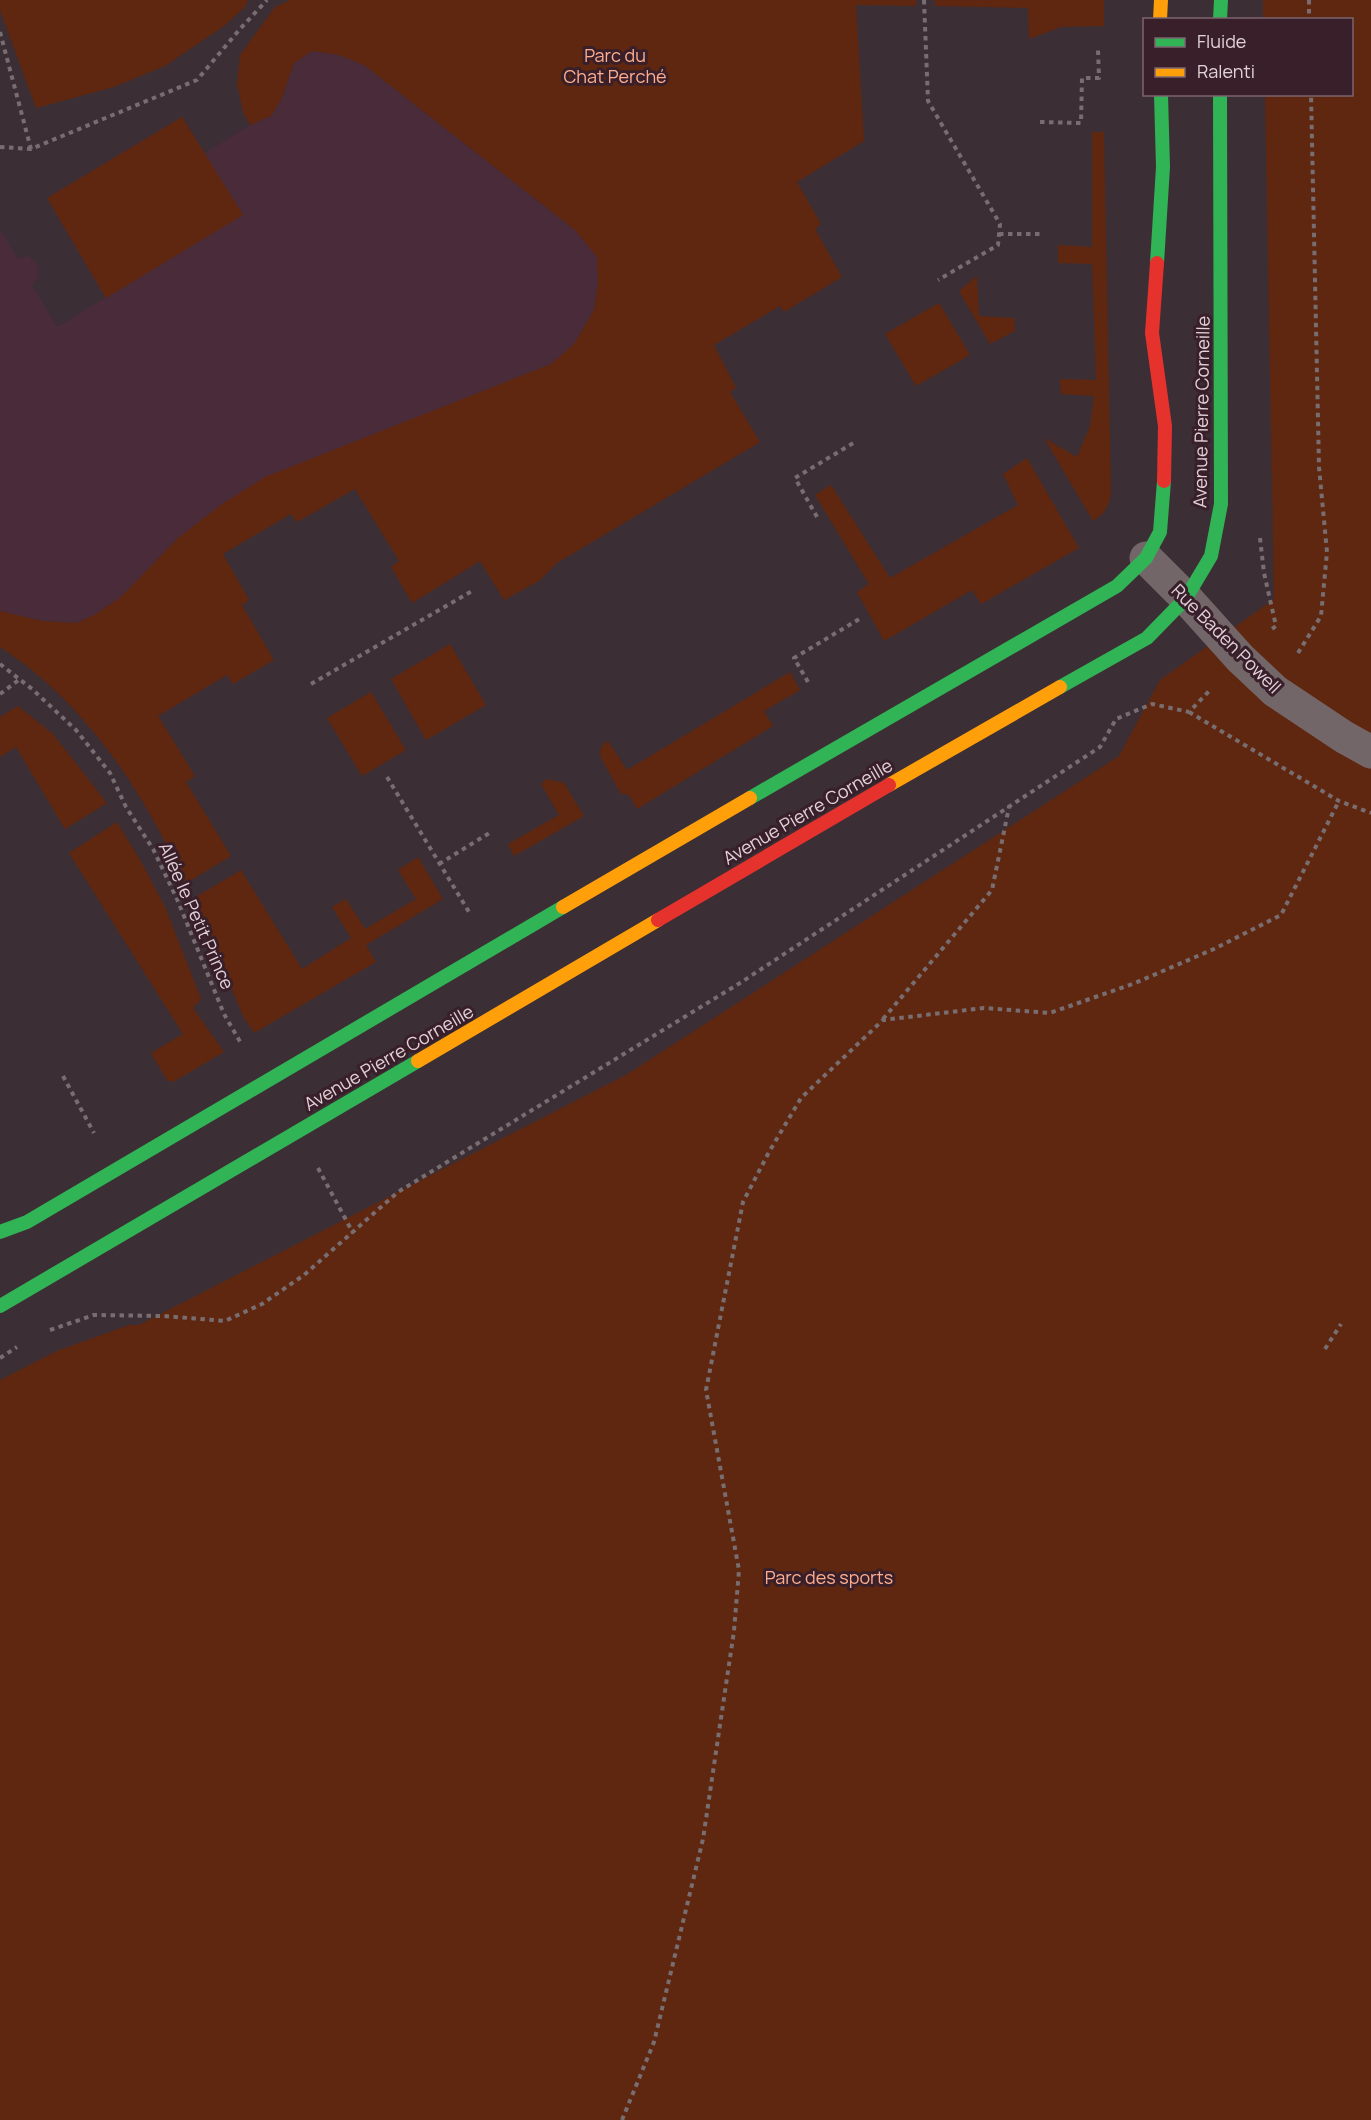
<svg xmlns="http://www.w3.org/2000/svg" width="1371" height="2120" font-family="Manrope,sans-serif">
<rect width="100%" height="100%" fill="#3c2e35"/>
<path fill="#4a2b39" d="M 312,51 L 339,55 L 364,65 L 575,230 L 597,256 L 598,283 L 594,310 L 574,344 L 551,364 L 247,488 L 178,538 L 121,597 L 96,614 L 77,623 L 42,621 L 0,611 L 0,230 L 18,259 L 28,256 L 37,263 L 39,276 L 32,285 L 57,327 L 105,298 L 47,198 L 182,117 L 205,153 L 250,125 L 271,116 L 281,100 L 294,63 Z"/>
<path fill="#5f270f" d="M 0,0 L 248,0 L 245,7 L 224,26 L 165,66 L 114,87 L 36,108 L 0,10 Z
M 290,0 L 916,0 L 916,6 L 856,5 L 864,141 L 797,182 L 821,224 L 815,229 L 842,277 L 784,312 L 780,306 L 714,345 L 736,388 L 730,392 L 760,442 L 557,563 L 539,581 L 504,600 L 480,561 L 412,603 L 391,567 L 399,561 L 355,489 L 297,522 L 291,514 L 223,554 L 249,600 L 242,605 L 274,660 L 233,684 L 227,675 L 158,716 L 195,776 L 186,782 L 231,856 L 185,884 C 146,794 84,701 0,647 L 0,611 L 42,621 L 77,623 L 96,614 L 121,597 L 178,538 L 222,504 L 265,477 L 551,364 L 574,344 L 594,310 L 598,283 L 597,257 L 575,230 L 364,65 L 339,55 L 312,51 L 294,63 L 281,100 L 271,116 L 250,125 L 243,112 L 237,83 L 240,55 L 275,7 Z
M 935,0 L 1104,0 L 1104,26 L 1061,27 L 1029,39 L 1028,8 L 935,6 Z
M 1263,0 L 1371,0 L 1371,2120 L 0,2120 L 0,1380 L 57,1351 L 129,1325 L 139,1325 L 626,1075 L 1119,756 L 1160,680 L 1274,599 L 1265,95 L 1352,94 L 1352,20 L 1263,19 Z
M 182,117 L 243,215 L 106,298 L 47,198 Z
M 1092,132 L 1104,132 L 1111,494 C 1108,507 1105,514 1093,521 L 1044,438 L 1077,457 L 1090,426 L 1094,396 L 1061,394 L 1060,379 L 1096,380 L 1092,264 L 1058,263 L 1058,245 L 1092,247 Z
M 977,276 L 979,316 L 1014,318 L 1015,331 L 990,344 L 959,291 Z
M 939,303 L 970,355 L 916,386 L 885,334 Z
M 1027,458 L 1079,548 L 981,604 L 972,590 L 884,641 L 857,592 L 869,584 L 815,495 L 831,485 L 890,578 L 1018,505 L 1003,474 Z
M 450,644 L 486,705 L 426,740 L 391,679 Z
M 790,672 L 800,690 L 764,711 L 773,726 L 637,809 L 629,795 L 621,794 L 601,758 C 599,749 601,746 608,741 L 627,770 Z
M 371,692 L 406,750 L 362,776 L 327,718 Z
M 18,706 L 53,734 L 107,803 L 65,829 L 16,747 L 0,757 L 0,717 Z
M 547,779 L 564,783 L 584,816 L 514,856 L 508,844 L 559,815 L 541,784 Z
M 117,822 L 143,865 L 166,909 L 201,999 L 193,1008 L 224,1052 L 173,1082 L 167,1080 L 151,1053 L 183,1034 L 69,853 Z
M 418,857 L 443,899 L 366,945 L 376,962 L 254,1033 L 243,1016 L 194,898 L 241,870 L 302,969 L 351,938 L 332,907 L 346,899 L 365,929 L 416,899 L 398,870 Z"/>
<g fill="none" stroke-linecap="round" stroke-linejoin="round">
<path stroke="#786d70" stroke-width="4" stroke-dasharray="4.5 4.5" stroke-linecap="butt" d="M 924,0 L 928,101 L 1000,224 L 998,245 L 938,280
M 1309,0 L 1309,20
M 0,32 L 31,149 L 197,80 L 240,29 L 267,0
M 1040,122 L 1081,123 L 1082,78 L 1099,78 L 1098,50
M 0,147 L 31,149
M 999,234 L 1041,234
M 817,517 L 795,478 L 855,442
M 1260,538 L 1264,573 L 1276,626 L 1272,629
M 1298,653 L 1321,616 L 1327,552 L 1319,467 L 1311,94
M 0,664 L 32,689 L 76,730 L 110,773 L 126,807 L 153,849 L 177,899 L 224,1014 L 242,1045
M 808,682 L 794,658 L 861,618
M 311,684 L 472,591
M 0,694 L 20,679
M 1189,712 L 1339,801 L 1371,813
M 387,777 L 469,912
M 439,864 L 491,832
M 883,1019 L 992,890 L 1009,807
M 63,1076 L 94,1133
M 318,1168 L 353,1233
M 50,1330 L 94,1315 L 164,1316 L 225,1321 L 262,1304 L 304,1275 L 398,1192 L 740,983 L 1100,747 L 1116,719 L 1152,704 L 1189,712 L 1211,689
M 1325,1349 L 1341,1324
M 0,1358 L 17,1347
M 622,2120 L 654,2042 L 703,1839 L 734,1631 L 739,1570 L 706,1390 L 743,1202 L 769,1152 L 801,1098 L 883,1020 L 984,1008 L 1050,1013 L 1135,983 L 1214,949 L 1281,915 L 1339,801"/>
<path stroke="#736668" stroke-width="33" d="M 1146,558 L 1186,598 L 1240,658 L 1275,691 L 1344,737 L 1371,752"/>
<path stroke="#30b455" stroke-width="14" d="M 1220,20 L 1221,0
M 1157,263 L 1163,167 L 1161,94
M 1060,687 L 1147,638 L 1186,598 L 1211,556 L 1221,504 L 1220,94
M 750,798 L 1117,586 L 1146,558 L 1160,532 L 1164,481
M 0,1232 L 27,1222 L 563,907
M 0,1306 L 418,1061"/>
<path stroke="#ff9f0a" stroke-width="14" d="M 1160,20 L 1161,0
M 889,785 L 1060,687
M 563,907 L 750,798
M 418,1061 L 658,920"/>
<path stroke="#e5322d" stroke-width="14" d="M 1157,263 L 1152,333 L 1165,426 L 1164,481
M 658,920 L 889,785"/>
</g>
<g text-anchor="middle" stroke-width="6" stroke-linejoin="round" paint-order="stroke">
<g font-size="18" fill="#feae8f" stroke="#381f2a">
<text x="615" y="62">Parc du<tspan x="615" dy="21">Chat Perché</tspan></text>
<text x="829" y="1584">Parc des sports</text>
</g>
<g font-size="18" fill="#e2d1d8" stroke="#381f2a">
<text transform="translate(1202 412) rotate(-89)" y="6">Avenue Pierre Corneille</text>
<text transform="translate(1226 639) rotate(45)" y="6">Rue Baden Powell</text>
<text transform="translate(808 812) rotate(-30)" y="6">Avenue Pierre Corneille</text>
<text transform="translate(196 916) rotate(66)" y="6">Allée le Petit Prince</text>
<text transform="translate(389 1058) rotate(-30)" y="6">Avenue Pierre Corneille</text>
</g>
</g>
<rect x="1143" y="18" width="210" height="78" fill="#381f2a" stroke="#7c6670" stroke-width="1.5"/>
<rect x="1155" y="38" width="30" height="9" fill="#30b455" stroke="#7c6670" stroke-width="1.5"/>
<text x="1197" y="48" font-size="18" fill="#e2d1d8">Fluide</text>
<rect x="1155" y="68" width="30" height="9" fill="#ff9f0a" stroke="#7c6670" stroke-width="1.5"/>
<text x="1197" y="78" font-size="18" fill="#e2d1d8">Ralenti</text>
</svg>
